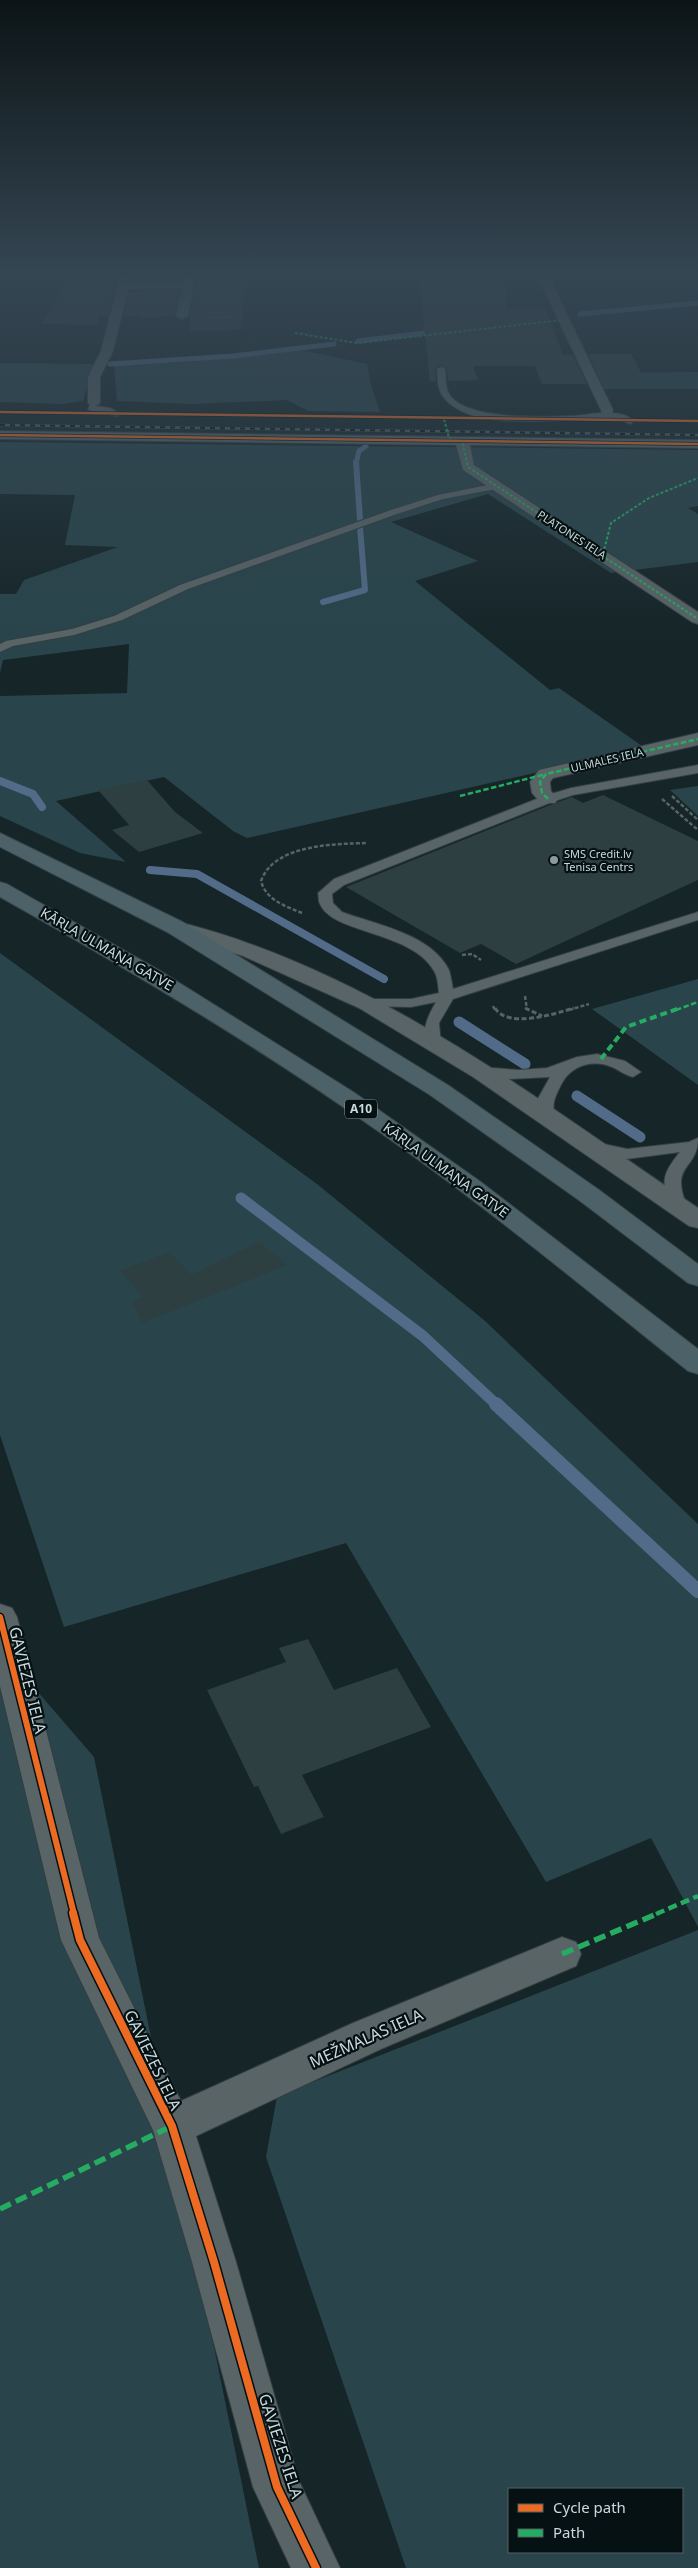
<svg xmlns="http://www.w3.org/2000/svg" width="698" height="2568" font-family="'Noto Sans',sans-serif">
<rect width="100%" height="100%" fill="#152528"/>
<path fill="#29444a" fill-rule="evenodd" d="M 301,350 L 367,364 L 371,385 L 380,412 L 308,411 L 287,400 L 191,404 L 117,401 L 114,365 L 174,363 Z
M 0,363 L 94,364 L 83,401 L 63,404 L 0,402 Z
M 698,372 L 698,389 L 604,389 L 597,373 Z
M 0,442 L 698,450 L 698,506 L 688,508 L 698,514 L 698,562 L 611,573 L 488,494 L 391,522 L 478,561 L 415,581 L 550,690 L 559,688 L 645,748 L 247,838 L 233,831 L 164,777 L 56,801 L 126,862 L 80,853 L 0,816 L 0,696 L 127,693 L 129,644 L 3,660 L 0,673 L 0,594 L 16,594 L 24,580 L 118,547 L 65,545 L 75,495 L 0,494 Z
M 698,786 L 698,816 L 670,790 Z
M 0,953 L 317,1184 L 484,1320 L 698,1524 L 698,1927 L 651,1838 L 546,1882 L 346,1543 L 64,1627 L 0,1435 Z
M 698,979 L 698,1085 L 592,1009 Z
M 0,1648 L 94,1757 L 259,2568 L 0,2568 Z
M 698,1930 L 698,2568 L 406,2568 L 266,2157 L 277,2096 ZM 509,2489 L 682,2489 L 682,2552 L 509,2552 Z"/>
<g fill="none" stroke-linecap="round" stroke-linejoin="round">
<path stroke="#526b88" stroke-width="5" d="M 580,314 L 698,303
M 358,341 L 440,331
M 110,364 L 233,356 L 334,344
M 356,464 L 359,451 L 366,446"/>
<path stroke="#526b88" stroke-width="6" d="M 356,462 L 360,519
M 323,602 L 365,590 L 360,527"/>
<path stroke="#526b88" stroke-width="8" d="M 0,781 L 33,794 L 42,807
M 150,870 L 197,874 L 384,979"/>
<path stroke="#526b88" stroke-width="11" d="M 459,1022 L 525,1064
M 577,1096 L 640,1137
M 241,1198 L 423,1336 L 497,1405"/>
<path stroke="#526b88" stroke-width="14" d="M 496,1404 L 698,1591"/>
</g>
<path fill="#2d3f40" d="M 70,277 L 118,277 L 108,316 L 99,316 L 97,325 L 41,324 Z
M 132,277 L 183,277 L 182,280 L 131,281 Z
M 197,277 L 246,277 L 241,330 L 190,331 L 190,316 Z
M 419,277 L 506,279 L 506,308 L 545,307 L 563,355 L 573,355 L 587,384 L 542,384 L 535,366 L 473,366 L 478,380 L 448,381 L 447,369 L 440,365 L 435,368 L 436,381 L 430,381 Z
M 180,290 L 174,316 L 123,316 L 129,291 Z
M 588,354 L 631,354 L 647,383 L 602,384 Z
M 147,780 L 175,812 L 203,833 L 139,852 L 112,830 L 129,825 L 98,790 Z
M 603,795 L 698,841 L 698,880 L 516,964 L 481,944 L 460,953 L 346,887 L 550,805 L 572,797 L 583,803 Z
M 259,1242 L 287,1265 L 142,1323 L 133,1302 L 144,1297 L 120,1271 L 170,1252 L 191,1275 Z
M 308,1639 L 334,1690 L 397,1668 L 431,1727 L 302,1775 L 324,1817 L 281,1834 L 258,1786 L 254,1787 L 207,1690 L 286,1662 L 279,1648 Z"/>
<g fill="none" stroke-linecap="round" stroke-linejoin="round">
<defs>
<path id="service" d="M 441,367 L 445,369 C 446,376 445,385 448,392 C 462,421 544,417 571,416 C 590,415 620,407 634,421 L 630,424 C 625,422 621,419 616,419 C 574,415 469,437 442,395 C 437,388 438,377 437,369 Z
M 91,401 L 97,401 L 96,406 L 110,408 L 121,414 L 117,416 L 88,410 Z
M 498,483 L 501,484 L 501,488 L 443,499 L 397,514 L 188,589 L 122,620 L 74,635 L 13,646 L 0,652 L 0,644 L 6,641 L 72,629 L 114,616 L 180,585 L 391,510 L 438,495 Z
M 698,765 L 698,773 L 573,795 L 552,802 L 344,885 L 332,894 L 333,903 L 342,912 C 377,925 431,934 449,970 C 451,976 452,984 453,989 L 698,912 L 698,920 L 453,999 L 439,1023 L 441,1045 L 439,1048 L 429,1048 C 419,1033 428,1016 436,1002 L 411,1007 L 362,1006 L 360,1003 L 367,999 L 411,999 L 439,993 C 438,986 438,977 434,971 C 412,931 332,934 320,904 C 318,901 319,896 318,893 L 334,879 L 544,796 L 571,788 Z
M 597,1054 L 625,1061 L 641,1072 L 633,1077 C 625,1075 619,1070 612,1067 C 593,1059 572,1065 562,1083 C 556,1095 552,1101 554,1115 L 546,1120 L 538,1115 L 536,1102 L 550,1077 L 510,1079 L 476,1075 L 473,1072 L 481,1067 L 519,1070 L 547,1068 L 577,1057 Z
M 698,1138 C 698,1171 669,1163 687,1206 L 685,1210 L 673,1210 L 671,1206 C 660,1181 663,1173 680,1152 L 627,1159 L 589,1150 L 587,1147 L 595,1142 L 627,1149 L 689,1142 Z"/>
<path id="minor" d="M 120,277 L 130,277 L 129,283 L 184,282 L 185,277 L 195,277 L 188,316 L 182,319 L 176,316 L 182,288 L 128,289 L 113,351 L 100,377 L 100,403 L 94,407 L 88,403 L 88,377 L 101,351 Z
M 538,277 L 549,277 L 613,410 L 612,413 L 602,413 L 601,410 Z
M 0,431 L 698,440 L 698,448 L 470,445 L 474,465 L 698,612 L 698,624 L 692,622 L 463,470 L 456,445 L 0,439 Z
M 698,733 L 698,745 L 553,778 L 550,782 L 551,791 L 558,799 L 555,803 L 541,803 L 532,793 L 530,782 L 539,770 Z
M 175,921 C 370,969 534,1097 698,1208 L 698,1228 L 689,1226 L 473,1077 L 359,1008 L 243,956 L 167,932 L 164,927 L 167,922 Z
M 0,1604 L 12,1608 L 17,1617 L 99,1938 L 181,2101 L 353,2023 L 562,1937 L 576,1942 L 581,1954 L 576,1966 L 381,2049 L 196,2136 L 236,2262 L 299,2481 L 340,2568 L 291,2568 L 253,2487 L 192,2262 L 153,2130 L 61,1940 L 0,1686 Z"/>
<path id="trunk" d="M 0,833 L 183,922 L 448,1085 L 598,1189 L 698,1264 L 698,1286 L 688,1283 L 580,1201 L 430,1095 L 167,932 L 0,847 Z
M 0,882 L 7,884 L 159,970 L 355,1093 L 481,1182 L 698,1349 L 698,1374 L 688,1371 C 588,1291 490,1210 385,1136 C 262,1049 132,971 0,897 Z"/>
</defs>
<use href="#service" stroke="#333f41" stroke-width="2"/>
<use href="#minor" stroke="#333f41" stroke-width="2"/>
<use href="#trunk" stroke="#333f41" stroke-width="2"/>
<path stroke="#586365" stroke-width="1" stroke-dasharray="2.5 1" stroke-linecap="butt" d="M 141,317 L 158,317
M 206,317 L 235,317"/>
<path stroke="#586365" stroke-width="2.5" stroke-dasharray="4 2" stroke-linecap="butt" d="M 672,796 L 698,820
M 662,799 L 698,830
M 302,913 C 285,906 266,900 261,881 C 274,844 335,844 367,843
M 462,955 L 472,954 L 481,960
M 525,996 L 527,1010
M 493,1006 L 495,1010
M 569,1010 L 589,1004"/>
<path stroke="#586365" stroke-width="3" stroke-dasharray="5 2.5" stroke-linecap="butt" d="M 495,1008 C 508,1029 554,1014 574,1008
M 525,1008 L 542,1016"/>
<use href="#service" fill="#596466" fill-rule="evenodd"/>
<use href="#minor" fill="#596466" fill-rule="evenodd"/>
<use href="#trunk" fill="#4c6268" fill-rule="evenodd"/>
<defs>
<path id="rail" d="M 0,425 L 698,435"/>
</defs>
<use href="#rail" stroke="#525e60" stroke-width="2.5"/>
<use href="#rail" stroke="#061113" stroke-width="2" stroke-dasharray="5" stroke-linecap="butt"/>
<path stroke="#26ab63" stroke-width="2" stroke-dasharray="3 2" stroke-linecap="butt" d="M 123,286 L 188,285
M 182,316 L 190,277
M 295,333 L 357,343 L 562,320
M 444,419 L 449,438 L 462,441 L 468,467 L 698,619
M 603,554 L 611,523 L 649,498 L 698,478"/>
<path stroke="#26ab63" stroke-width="2.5" stroke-dasharray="5.5 2.5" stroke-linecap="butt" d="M 460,796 L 546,774
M 548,799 L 542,793 L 540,782 L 546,774 L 698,739
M 676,1010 L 698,1002"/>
<path stroke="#26ab63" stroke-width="4" stroke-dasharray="7 4" stroke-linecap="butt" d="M 601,1059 L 626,1027 L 680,1008"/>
<path stroke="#26ab63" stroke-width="4.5" stroke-dasharray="9 4.5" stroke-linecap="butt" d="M 656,1914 L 698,1896"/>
<path stroke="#26ab63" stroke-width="5.5" stroke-dasharray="12 5.5" stroke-linecap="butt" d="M 562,1954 L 659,1913
M 0,2209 L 172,2126"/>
<defs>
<path id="cycleway-far2" d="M 0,412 L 698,421
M 0,435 L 698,444"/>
<path id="cycleway-far1" d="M 0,1617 L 74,1914"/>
<path id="cycleway" d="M 73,1913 L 80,1940 L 172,2126 L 214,2262 L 277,2487 L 316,2568"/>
</defs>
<use href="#cycleway-far2" stroke="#061113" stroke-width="4"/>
<use href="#cycleway-far1" stroke="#061113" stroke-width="9"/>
<use href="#cycleway" stroke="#061113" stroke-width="11"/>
<use href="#cycleway-far2" stroke="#ed6a23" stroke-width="2.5"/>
<use href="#cycleway-far1" stroke="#ed6a23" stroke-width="6"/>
<use href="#cycleway" stroke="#ed6a23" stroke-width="8"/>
</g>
<linearGradient id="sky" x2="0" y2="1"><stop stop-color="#0c1416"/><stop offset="0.43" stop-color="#354653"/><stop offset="1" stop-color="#354653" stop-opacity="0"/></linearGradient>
<rect width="698" height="637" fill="url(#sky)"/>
<circle fill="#8a9a9d" stroke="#061113" stroke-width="2" cx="554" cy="860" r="5"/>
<g text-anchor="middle" stroke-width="4.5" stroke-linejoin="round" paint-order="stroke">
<g font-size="11" fill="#c9d9dc" stroke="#061113">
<text transform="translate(572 535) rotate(33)" y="4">PLATONES IELA</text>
<text transform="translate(607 760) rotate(-13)" y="4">ULMALES IELA</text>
</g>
<g font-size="11" fill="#c9d9dc" stroke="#061113" text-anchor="start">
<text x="564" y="858">SMS Credit.lv<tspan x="564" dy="13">Tenisa Centrs</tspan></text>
</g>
<rect fill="#061113" stroke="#8e9da0" stroke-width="1" x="345" y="1099.5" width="32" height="19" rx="4"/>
<g font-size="12" font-weight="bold" fill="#c9d9dc">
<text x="361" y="1113">A10</text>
</g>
<g font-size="14" fill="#c9d9dc" stroke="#061113">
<text transform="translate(107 949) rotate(30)" y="5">KĀRĻA ULMAŅA GATVE</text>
<text transform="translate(446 1170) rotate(36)" y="5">KĀRĻA ULMAŅA GATVE</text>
</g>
<g font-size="16" fill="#c9d9dc" stroke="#061113">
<text transform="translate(28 1680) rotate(76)" y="6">GAVIEZES IELA</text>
<text transform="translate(366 2038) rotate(-24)" y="6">MEŽMALAS IELA</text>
<text transform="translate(153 2060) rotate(64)" y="6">GAVIEZES IELA</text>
<text transform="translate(281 2446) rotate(72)" y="6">GAVIEZES IELA</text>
</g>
</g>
<rect x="508" y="2488" width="175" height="65" fill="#061113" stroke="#546163"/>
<rect x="518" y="2504" width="25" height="8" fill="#ed6a23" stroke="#546163"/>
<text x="553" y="2513" font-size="15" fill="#c9d9dc">Cycle path</text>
<rect x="518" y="2529" width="25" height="8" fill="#26ab63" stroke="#546163"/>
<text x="553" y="2538" font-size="15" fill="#c9d9dc">Path</text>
</svg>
